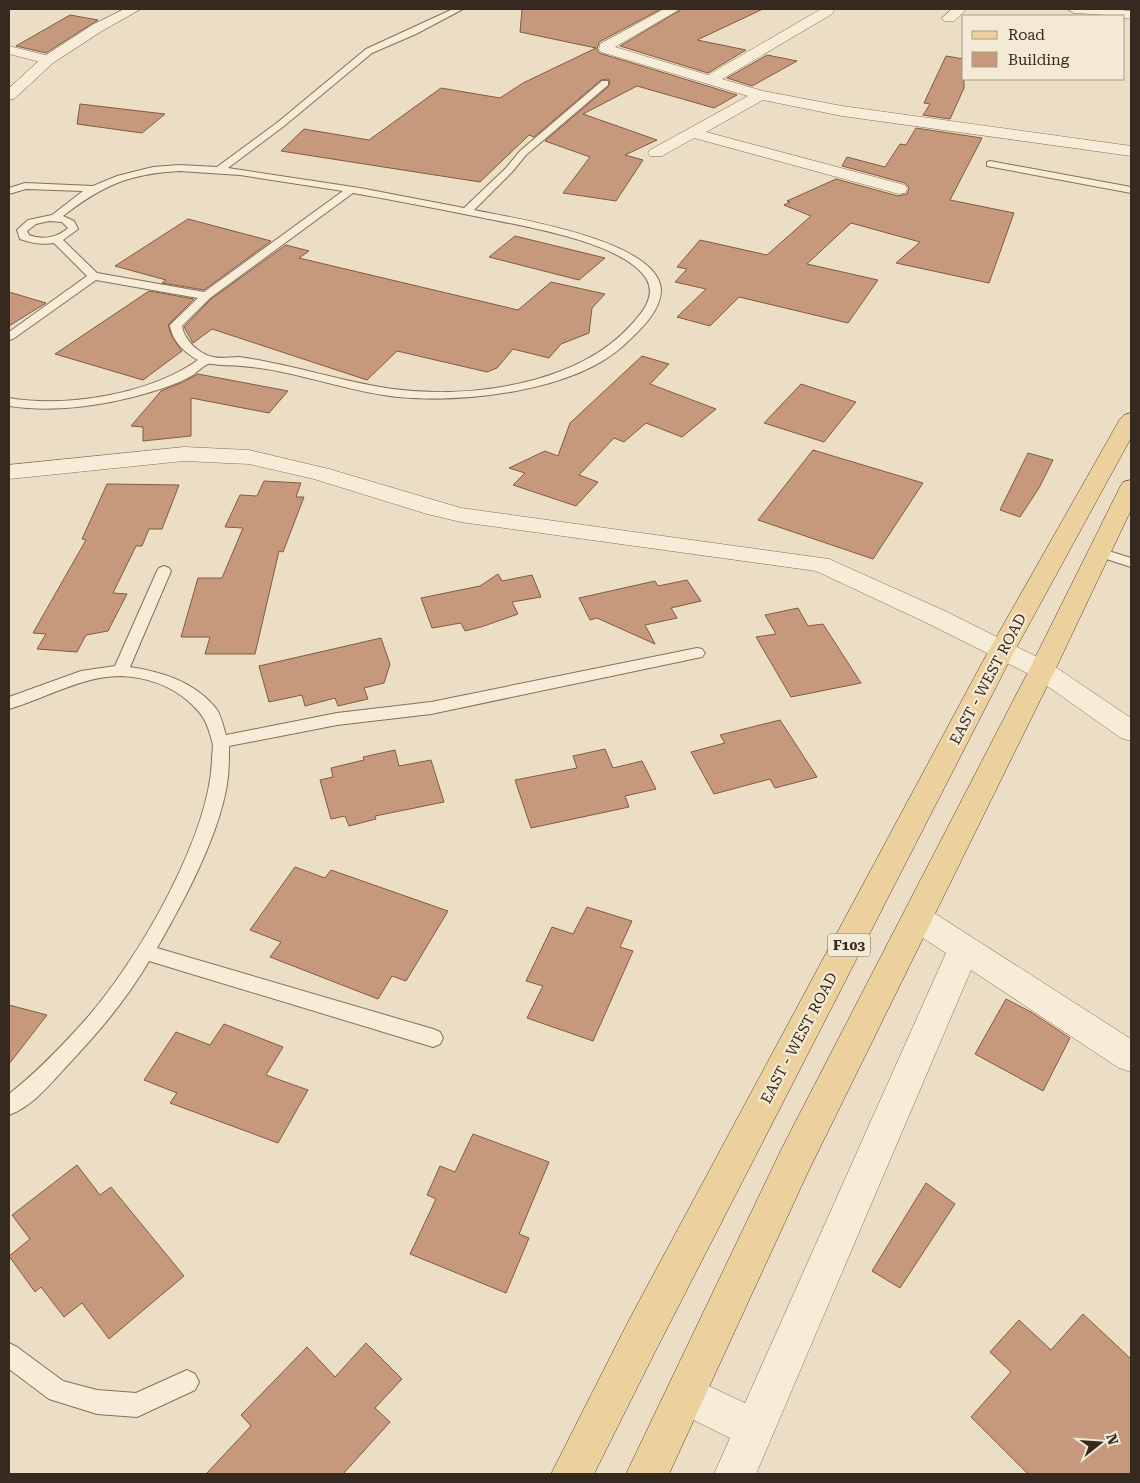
<svg xmlns="http://www.w3.org/2000/svg" width="1140" height="1483" font-family="'Roboto Serif',serif">
<rect width="100%" height="100%" fill="#ebdec4"/>
<path fill="#c7997c" stroke="#835a43" d="M 522,9 L 661,9 L 599,42 L 597,49 L 599,53 L 737,95 L 714,108 L 637,86 L 583,114 L 657,140 L 625,155 L 643,160 L 616,201 L 563,193 L 590,157 L 545,141 L 609,86 L 610,81 L 608,79 L 601,80 L 534,137 L 529,135 L 480,182 L 281,151 L 304,129 L 369,140 L 441,88 L 500,98 L 523,83 L 596,48 L 520,32 Z
M 682,9 L 763,9 L 697,40 L 746,50 L 708,73 L 620,46 Z
M 70,15 L 98,20 L 46,53 L 16,46 Z
M 767,55 L 797,61 L 752,86 L 727,78 Z
M 946,56 L 964,59 L 964,88 L 950,119 L 923,115 L 930,104 L 924,103 Z
M 80,104 L 165,114 L 142,133 L 77,124 Z
M 916,128 L 982,138 L 950,200 L 1014,213 L 989,283 L 896,263 L 920,242 L 851,223 L 807,264 L 878,280 L 848,323 L 739,297 L 710,326 L 677,317 L 706,289 L 675,282 L 687,269 L 677,267 L 700,240 L 767,255 L 811,216 L 784,205 L 790,202 L 787,201 L 836,179 L 898,196 L 907,194 L 909,188 L 905,183 L 842,166 L 847,157 L 885,167 L 900,144 L 906,145 Z
M 188,219 L 271,241 L 204,290 L 162,283 L 166,280 L 115,266 Z
M 515,236 L 605,258 L 579,280 L 489,257 Z
M 286,245 L 309,251 L 299,258 L 518,310 L 551,282 L 605,294 L 592,308 L 589,333 L 561,344 L 549,358 L 513,349 L 497,368 L 487,372 L 397,351 L 367,380 L 212,329 L 193,343 L 184,327 L 211,299 Z
M 149,291 L 194,299 L 168,325 L 172,337 L 182,351 L 143,380 L 55,354 Z
M 9,292 L 46,303 L 9,326 Z
M 642,356 L 669,364 L 650,384 L 716,409 L 682,437 L 646,423 L 624,442 L 614,438 L 579,475 L 598,482 L 576,506 L 513,485 L 525,473 L 509,468 L 545,451 L 558,456 L 570,423 Z
M 198,374 L 288,391 L 269,413 L 191,398 L 191,436 L 143,441 L 143,427 L 131,426 L 161,391 L 183,382 Z
M 801,384 L 856,402 L 824,442 L 764,423 Z
M 813,450 L 923,483 L 873,559 L 758,520 Z
M 1028,453 L 1053,460 L 1039,488 L 1020,517 L 1000,510 Z
M 264,481 L 301,483 L 296,497 L 304,497 L 283,552 L 279,551 L 255,654 L 205,654 L 210,637 L 181,637 L 198,578 L 222,578 L 243,528 L 225,527 L 240,495 L 257,496 Z
M 107,484 L 179,485 L 162,529 L 149,529 L 142,546 L 136,546 L 113,593 L 127,594 L 108,631 L 86,635 L 77,652 L 37,649 L 46,634 L 33,633 L 86,540 L 82,539 Z
M 498,574 L 502,581 L 532,575 L 541,597 L 512,602 L 518,614 L 481,627 L 465,631 L 461,623 L 432,628 L 421,598 L 480,586 Z
M 687,580 L 701,601 L 671,608 L 677,618 L 645,625 L 655,644 L 597,618 L 590,620 L 579,598 L 655,581 L 658,586 Z
M 798,608 L 808,626 L 823,624 L 861,683 L 791,697 L 756,637 L 776,634 L 765,615 Z
M 381,638 L 390,664 L 384,683 L 364,688 L 368,699 L 338,706 L 335,698 L 305,706 L 302,695 L 269,702 L 259,666 Z
M 780,720 L 817,777 L 775,788 L 770,779 L 714,794 L 691,752 L 725,743 L 720,735 Z
M 605,749 L 613,768 L 642,761 L 656,789 L 625,796 L 629,807 L 531,828 L 515,780 L 577,768 L 573,756 Z
M 395,750 L 399,766 L 431,760 L 444,802 L 375,816 L 376,819 L 349,826 L 345,816 L 331,819 L 320,780 L 333,777 L 331,768 L 364,760 L 363,757 Z
M 295,867 L 325,878 L 331,870 L 448,911 L 406,981 L 392,976 L 378,999 L 270,957 L 281,942 L 250,930 Z
M 587,907 L 632,921 L 620,947 L 633,951 L 593,1041 L 527,1018 L 543,986 L 526,981 L 552,927 L 573,934 Z
M 1006,999 L 1031,1012 L 1070,1038 L 1043,1091 L 975,1054 Z
M 9,1005 L 47,1015 L 9,1064 Z
M 224,1024 L 283,1047 L 266,1075 L 308,1090 L 278,1143 L 170,1103 L 177,1093 L 144,1080 L 176,1032 L 210,1045 Z
M 473,1134 L 549,1162 L 519,1234 L 529,1238 L 506,1293 L 410,1254 L 436,1199 L 427,1195 L 440,1166 L 455,1172 Z
M 77,1165 L 100,1195 L 111,1187 L 184,1276 L 109,1339 L 82,1303 L 64,1317 L 41,1287 L 35,1292 L 9,1256 L 30,1239 L 12,1215 Z
M 926,1183 L 955,1204 L 900,1288 L 872,1271 Z
M 1083,1314 L 1131,1359 L 1131,1474 L 1028,1474 L 971,1417 L 1011,1372 L 990,1352 L 1019,1320 L 1051,1350 Z
M 366,1343 L 402,1379 L 375,1408 L 390,1422 L 343,1474 L 206,1474 L 251,1426 L 241,1415 L 307,1347 L 335,1377 Z"/>
<g fill="none" stroke-linecap="round" stroke-linejoin="round">
<defs>
<path id="lane" d="M 453,9 L 463,9 L 416,34 L 372,53 L 284,126 L 228,168 L 360,188 L 464,208 L 506,168 L 520,151 L 602,81 L 608,81 L 608,85 L 526,155 L 512,172 L 474,210 C 512,218 659,240 661,290 C 661,312 637,333 623,346 C 572,392 463,403 398,397 C 368,394 337,385 308,378 C 279,371 251,365 221,365 C 218,365 211,363 208,364 C 203,366 197,372 193,375 C 186,379 179,382 172,385 C 122,403 61,414 9,406 L 9,398 C 67,408 150,394 198,360 C 185,353 172,341 170,325 L 198,298 L 96,280 L 13,339 L 9,340 L 9,332 L 87,276 L 54,243 C 42,245 31,243 20,239 L 17,230 L 28,220 L 52,215 L 83,191 L 26,189 L 9,194 L 9,188 L 25,183 L 93,186 L 117,176 L 153,167 L 179,165 L 217,167 L 278,122 L 366,49 ZM 179,171 L 240,175 L 343,191 L 204,292 L 97,273 L 63,240 L 78,229 L 74,221 L 63,216 C 103,185 129,174 179,171 ZM 353,193 C 394,200 434,208 474,216 C 516,225 625,241 647,280 C 656,297 642,313 631,325 C 577,385 470,399 393,389 C 351,383 309,370 268,362 C 258,360 248,358 239,357 C 230,357 221,359 213,357 C 199,354 184,340 182,326 L 210,298 ZM 49,221 L 62,222 L 68,228 C 57,238 42,240 29,235 L 27,231 L 36,224 Z
M 990,161 L 1131,187 L 1131,193 L 987,166 L 987,162 Z
M 1099,548 L 1131,558 L 1131,567 L 1094,555 L 1092,552 L 1094,549 Z
M 164,566 L 169,568 L 171,571 L 130,667 C 162,672 192,681 214,706 C 221,713 223,726 226,735 L 337,713 L 431,702 L 697,648 L 702,649 L 705,653 L 702,657 L 697,658 L 431,714 L 337,725 L 229,746 C 229,756 229,767 228,777 C 222,831 184,901 157,948 L 433,1029 L 440,1032 L 443,1038 L 440,1044 L 433,1047 L 149,961 C 126,1001 96,1035 64,1069 C 49,1086 31,1107 9,1115 L 9,1094 C 37,1072 63,1045 87,1018 C 138,960 210,836 212,759 C 212,753 214,746 212,741 C 207,721 202,713 187,700 C 169,685 145,677 121,676 C 82,676 46,698 9,709 L 9,697 L 81,671 L 115,666 L 157,571 L 159,568 Z
M 9,1343 L 17,1347 L 63,1381 L 97,1390 L 136,1393 L 187,1370 L 195,1374 L 199,1382 L 195,1390 L 137,1417 L 97,1414 L 49,1399 L 9,1369 Z"/>
<path id="street" d="M 664,9 L 680,9 L 615,47 L 708,75 L 821,9 L 832,9 L 834,11 L 832,14 L 722,79 L 763,91 L 842,106 L 1131,146 L 1131,156 L 842,116 L 763,100 L 706,132 L 905,185 L 907,189 L 905,193 L 899,194 L 694,138 L 662,156 L 650,156 L 648,153 L 650,150 L 748,96 L 601,52 L 599,49 L 600,44 Z
M 952,9 L 967,9 L 954,21 L 944,21 L 942,18 Z
M 1067,9 L 1109,9 L 1131,11 L 1131,19 L 1124,18 L 1124,16 L 1074,13 Z
M 9,46 L 53,57 L 55,60 L 48,64 L 9,54 Z
M 184,447 L 249,450 L 329,469 L 461,508 L 829,559 L 945,611 L 1051,664 L 1131,718 L 1131,741 L 1121,738 L 1033,676 L 927,623 L 816,571 L 461,522 L 427,514 L 314,479 L 249,464 L 184,461 L 9,479 L 9,465 Z
M 917,905 L 928,909 L 1131,1039 L 1131,1072 L 1119,1068 L 971,970 L 756,1474 L 714,1474 L 730,1438 L 671,1409 L 665,1395 L 671,1381 L 685,1375 L 745,1403 L 946,953 L 906,927 L 902,918 L 906,909 Z"/>
<path id="secondary" d="M 124,9 L 141,9 L 102,31 L 53,63 L 14,99 L 9,100 L 9,88 L 43,57 L 92,25 Z"/>
<path id="primary" d="M 1131,413 L 1131,438 L 1015,650 L 656,1350 L 594,1474 L 551,1474 L 628,1322 L 989,650 L 1120,419 L 1124,415 Z
M 1131,480 L 1131,510 L 1055,670 L 808,1172 L 669,1474 L 626,1474 L 782,1148 L 1029,670 L 1120,487 L 1123,482 Z"/>
</defs>
<use href="#lane" stroke="#85705c" stroke-width="2"/>
<use href="#street" stroke="#85705c" stroke-width="1"/>
<use href="#secondary" stroke="#67523f" stroke-width="1"/>
<use href="#primary" stroke="#533f30" stroke-width="1"/>
<use href="#lane" fill="#f7ecd7" fill-rule="evenodd"/>
<use href="#street" fill="#f7ecd7" fill-rule="evenodd"/>
<use href="#secondary" fill="#f7ecd7" fill-rule="evenodd"/>
<use href="#primary" fill="#ecd19e" fill-rule="evenodd"/>
</g>
<g text-anchor="middle" stroke-width="4.5" stroke-linejoin="round" paint-order="stroke">
<rect fill="#f3e9d4" stroke="#6f6355" stroke-width="1" x="828" y="933.5" width="42" height="23" rx="4"/>
<g font-size="14" font-weight="bold" fill="#36291f">
<text x="849" y="950">F103</text>
</g>
<g font-size="15" fill="#36291f" stroke="#f3e9d4">
<text transform="translate(988 679) rotate(-62)" y="5">EAST - WEST ROAD</text>
<text transform="translate(799 1038) rotate(-62)" y="5">EAST - WEST ROAD</text>
</g>
</g>
<rect width="1140" height="1483" fill="none" stroke="#36291f" stroke-width="20"/>
<rect x="962" y="15" width="162" height="65" fill="#f3e9d4" stroke="#a79c8c"/>
<rect x="972" y="31" width="25" height="8" fill="#ecd19e" stroke="#a79c8c"/>
<text x="1008" y="40" font-size="15" fill="#36291f">Road</text>
<rect x="972" y="52" width="25" height="15" fill="#c7997c" stroke="#a79c8c"/>
<text x="1008" y="65" font-size="15" fill="#36291f">Building</text>
<g transform="translate(1100 1443) rotate(73)" stroke="#f3e9d4" stroke-width="4" paint-order="stroke">
<path d="M0-4L9 19L0 12L-9 19Z" fill="#36291f"/>
<text y="-8" font-size="14" font-weight="bold" text-anchor="middle" fill="#36291f">N</text>
</g>
</svg>
